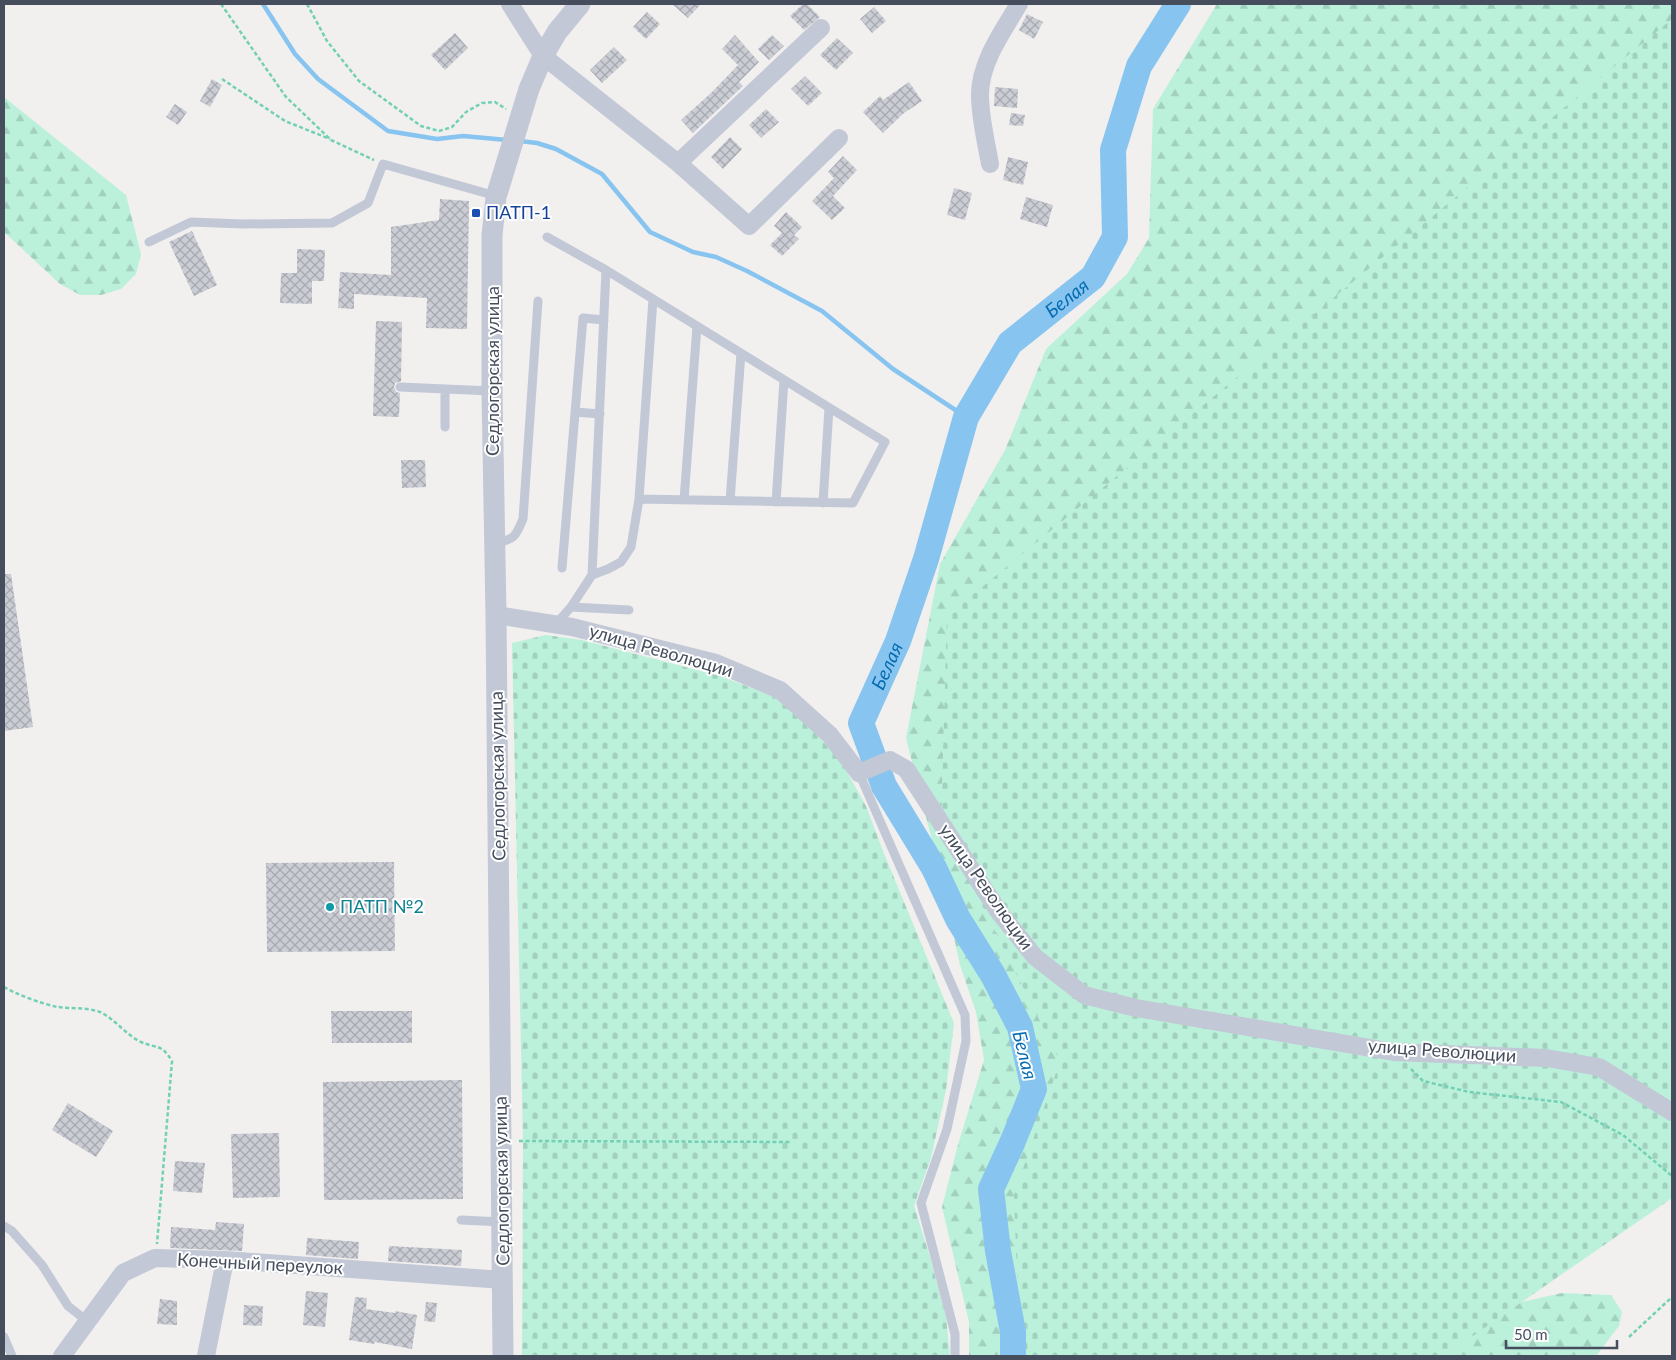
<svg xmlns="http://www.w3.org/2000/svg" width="1676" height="1360" font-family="Lato,sans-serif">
<defs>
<pattern id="forest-firs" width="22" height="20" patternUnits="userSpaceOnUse" patternTransform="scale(1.25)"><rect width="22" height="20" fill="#bbf1db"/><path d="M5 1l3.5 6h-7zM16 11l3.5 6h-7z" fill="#a2d0be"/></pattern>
<pattern id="cemetery-stones" width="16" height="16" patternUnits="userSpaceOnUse" patternTransform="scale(1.25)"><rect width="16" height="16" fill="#bbf1db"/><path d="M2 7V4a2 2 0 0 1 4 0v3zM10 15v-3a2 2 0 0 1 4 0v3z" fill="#a2d0be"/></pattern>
<pattern id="building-cross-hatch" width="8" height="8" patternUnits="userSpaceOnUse" patternTransform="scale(1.25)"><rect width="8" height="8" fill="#cbcdd5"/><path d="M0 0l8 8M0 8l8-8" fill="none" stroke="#a7a9b0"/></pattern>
</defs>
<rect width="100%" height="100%" fill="#f2efef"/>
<path fill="url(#forest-firs)" d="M 1217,4 L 1672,4 L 1672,1076 L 1469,1314 L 1562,1293 L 1611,1295 L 1622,1312 L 1619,1326 L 1596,1356 L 969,1356 L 969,1322 L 942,1207 L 957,1148 L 984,1060 L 976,1012 L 960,965 L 938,864 L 906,738 L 940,564 L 1005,450 L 1046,349 L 1127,274 L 1149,238 L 1153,109 Z
M 4,97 L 126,195 L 141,254 L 136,274 L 121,289 L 101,295 L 80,295 L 60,284 L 4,232 Z"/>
<path fill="url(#cemetery-stones)" d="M 1672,19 L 1672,1198 L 1444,1356 L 1020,1356 L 1014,1195 L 1060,1061 L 941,823 L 947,616 Z
M 546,635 L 582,640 L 720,676 L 773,696 L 809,726 L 841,761 L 866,806 L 883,851 L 954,1023 L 946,1090 L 931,1158 L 914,1206 L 930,1257 L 946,1317 L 950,1356 L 522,1356 L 523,1142 L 512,643 Z"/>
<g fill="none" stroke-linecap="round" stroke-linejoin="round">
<path stroke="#87c5f0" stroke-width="4.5" d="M 263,4 L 295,54 L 318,79 L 388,131 L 437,139 L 463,136 L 507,140
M 520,141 L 537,143 L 556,149 L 602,174 L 650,232 L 693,252 L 716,257 L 747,271 L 822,311 L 893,369 L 966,417"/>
<path stroke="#87c5f0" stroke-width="26" id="s1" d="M 1013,1356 L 1013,1332 L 998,1251 L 991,1189 L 1013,1141 L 1034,1089 L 1020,1027 L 993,975 L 958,919 L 934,868 L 884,786 L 861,723 L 898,641 L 926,559 L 966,417 L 1010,343 L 1093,277 L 1115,237 L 1113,150 L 1139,66 L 1178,4"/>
</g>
<path fill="url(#building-cross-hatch)" d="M 672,4 L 701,4 L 688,18 Z
M 803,4 L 807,4 L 820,17 L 804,30 L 790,16 Z
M 874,7 L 886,21 L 872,33 L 860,19 Z
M 647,12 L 660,24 L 646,39 L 633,27 Z
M 1027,14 L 1043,22 L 1034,39 L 1019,30 Z
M 455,33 L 468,48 L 445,70 L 431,55 Z
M 735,35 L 759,62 L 739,82 L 743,86 L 693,133 L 681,120 L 712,92 L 738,65 L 722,49 Z
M 772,35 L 784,46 L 769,60 L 758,49 Z
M 837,38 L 853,53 L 836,70 L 820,55 Z
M 614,47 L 627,60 L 602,83 L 590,70 Z
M 805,76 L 822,93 L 808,106 L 791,89 Z
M 212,79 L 222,85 L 210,107 L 200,101 Z
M 909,82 L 922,101 L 904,113 L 883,133 L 863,112 L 880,96 L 883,100 Z
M 995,87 L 1018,89 L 1017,108 L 994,106 Z
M 175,104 L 187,112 L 178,125 L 166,117 Z
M 766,109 L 779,122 L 761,138 L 749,125 Z
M 1011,113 L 1025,115 L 1023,126 L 1009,125 Z
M 730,137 L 742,149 L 723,169 L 711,157 Z
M 843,156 L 857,170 L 833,196 L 845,208 L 832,220 L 812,201 L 834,178 L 828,172 Z
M 1008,157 L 1028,162 L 1023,185 L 1003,180 Z
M 954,188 L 972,193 L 965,220 L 947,215 Z
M 1026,197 L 1053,205 L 1047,227 L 1020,219 Z
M 440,199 L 469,201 L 467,329 L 426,328 L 427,298 L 354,294 L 354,309 L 338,308 L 340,272 L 391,275 L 391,227 L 439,220 Z
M 786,212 L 802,227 L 794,235 L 799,239 L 782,256 L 770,245 L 782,233 L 774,226 Z
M 192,231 L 217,285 L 194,296 L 169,242 Z
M 297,249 L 325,250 L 324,281 L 312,281 L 312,304 L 280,303 L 281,273 L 297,273 Z
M 376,321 L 402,322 L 401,381 L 395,383 L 394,387 L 396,392 L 400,393 L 399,417 L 373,416 Z
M 401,460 L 425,460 L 426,487 L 402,488 Z
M 4,574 L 11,574 L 33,727 L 4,731 Z
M 394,862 L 395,951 L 267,952 L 266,863 Z
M 331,1011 L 412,1011 L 412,1043 L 332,1043 Z
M 462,1080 L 463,1199 L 324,1200 L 323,1082 Z
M 68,1103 L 113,1131 L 96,1157 L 52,1130 Z
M 279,1133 L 280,1197 L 233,1198 L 231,1134 Z
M 175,1161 L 205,1163 L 202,1193 L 173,1191 Z
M 216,1222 L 244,1224 L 242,1251 L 170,1248 L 171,1227 L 215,1230 Z
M 307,1238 L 359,1242 L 358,1259 L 306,1255 Z
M 389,1246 L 462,1250 L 461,1266 L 388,1261 Z
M 306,1291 L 328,1293 L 325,1327 L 303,1325 Z
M 355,1297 L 367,1298 L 366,1309 L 395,1313 L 395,1311 L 417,1315 L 412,1349 L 375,1342 L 374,1344 L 349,1340 Z
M 160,1299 L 177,1301 L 177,1325 L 157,1324 Z
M 426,1302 L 437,1303 L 435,1322 L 424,1321 Z
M 244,1305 L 263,1306 L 262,1326 L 243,1325 Z"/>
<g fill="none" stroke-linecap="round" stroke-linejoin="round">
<path stroke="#72d0b4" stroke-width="2.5" stroke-dasharray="4 2.5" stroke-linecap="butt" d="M 221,4 L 286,97 L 331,140 L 374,160
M 307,4 L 327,41 L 359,81 L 421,126 L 439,131 L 452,127 L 466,112 L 482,103 L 495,102 L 506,109
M 222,79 L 285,121 L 330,139
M 4,987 C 18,995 42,1004 58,1007 C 71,1009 87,1007 100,1012 C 115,1019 126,1035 141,1042 C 157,1049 161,1043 172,1061 L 157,1244
M 1411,1069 L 1423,1081 L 1469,1092 L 1561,1102 L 1623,1135 L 1672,1176
M 519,1141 L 792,1142
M 1629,1337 L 1672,1297"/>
<path stroke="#c2c8d5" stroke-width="9" d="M 547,237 L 606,270 L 885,442 L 853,503 L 639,499
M 149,242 L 191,222 L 243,224 L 332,223 L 368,203 L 383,164 L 496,196
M 400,387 L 492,391
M 445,389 L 445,427
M 575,412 L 600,414
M 684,500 L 697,326
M 730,501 L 741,353
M 776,502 L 784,380
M 823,503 L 829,408
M 495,542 C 514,541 516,536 523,519 L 538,301
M 562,568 L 583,318 L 604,320
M 592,575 L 608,569 L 621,562 L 631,547 L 639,499 L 653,299
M 571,607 L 629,610
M 556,624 L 571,607 L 592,575 L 606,270
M 859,773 L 965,1015 L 966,1041 L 947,1129 L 921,1203 L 955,1334 L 955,1356
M 461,1220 L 502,1222
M 4,1226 L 12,1231 L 42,1265 L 68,1306 L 87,1321
M 4,1337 L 12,1356"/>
<path stroke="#c2c8d5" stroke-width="18" d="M 510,4 L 543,56 L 678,163 L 749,226 L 839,138
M 678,163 L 821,28
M 990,164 C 986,141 980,118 980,95 C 980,62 1003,31 1019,4
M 496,615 L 572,627 L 716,663 L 780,690 L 830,735 L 859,773 L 890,760 L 906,769 L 999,912 L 1035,957 L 1084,995 L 1136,1008 L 1394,1052 L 1546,1058 L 1599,1067 L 1672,1112
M 62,1356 L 123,1273 L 155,1258 L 225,1260 L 503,1280
M 206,1356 L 225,1260"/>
<path stroke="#c2c8d5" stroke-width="21" d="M 503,1356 L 496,615 L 492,391 L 492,235 L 496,197 L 529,89 L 543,56 L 557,32 L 580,4"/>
</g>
<rect fill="#1a4fb4" stroke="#fff" stroke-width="2" x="471" y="208" width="10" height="10" rx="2.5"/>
<circle fill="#0f9aa8" stroke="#fff" stroke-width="2" cx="330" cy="907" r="5"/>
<g text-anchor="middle" stroke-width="4" stroke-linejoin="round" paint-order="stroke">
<g font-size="18" fill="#164399" stroke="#fff" text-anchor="start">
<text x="486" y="219">ПАТП-1</text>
</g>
<g font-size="18" fill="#464e5d" stroke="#fff">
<text transform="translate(493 371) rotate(-90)" y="6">Седлогорская улица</text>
<text transform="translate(661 651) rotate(16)" y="6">улица Революции</text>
<text transform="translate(498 776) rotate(-91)" y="6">Седлогорская улица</text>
<text transform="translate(986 887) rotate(55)" y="6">улица Революции</text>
<text transform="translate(1442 1051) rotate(4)" y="6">улица Революции</text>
<text transform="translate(502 1181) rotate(-91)" y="6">Седлогорская улица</text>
<text transform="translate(260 1264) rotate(3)" y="6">Конечный переулок</text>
</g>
<g font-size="18" fill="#0d838f" stroke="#fff" text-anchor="start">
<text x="340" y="913">ПАТП №2</text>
</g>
<g font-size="19" font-style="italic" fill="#066bb0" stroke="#fff">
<text dy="7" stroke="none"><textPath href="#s1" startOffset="1168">Белая</textPath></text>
<text dy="7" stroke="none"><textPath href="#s1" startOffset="748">Белая</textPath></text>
<text transform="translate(1025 1055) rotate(76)" y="7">Белая</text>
</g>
</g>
<rect width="1676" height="1360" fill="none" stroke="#464e5d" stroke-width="10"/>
<path d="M1506 1340v8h111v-8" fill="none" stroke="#464e5d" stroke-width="2.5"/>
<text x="1514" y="1340" font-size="15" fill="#464e5d" stroke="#ffffff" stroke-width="4" paint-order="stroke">50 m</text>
</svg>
